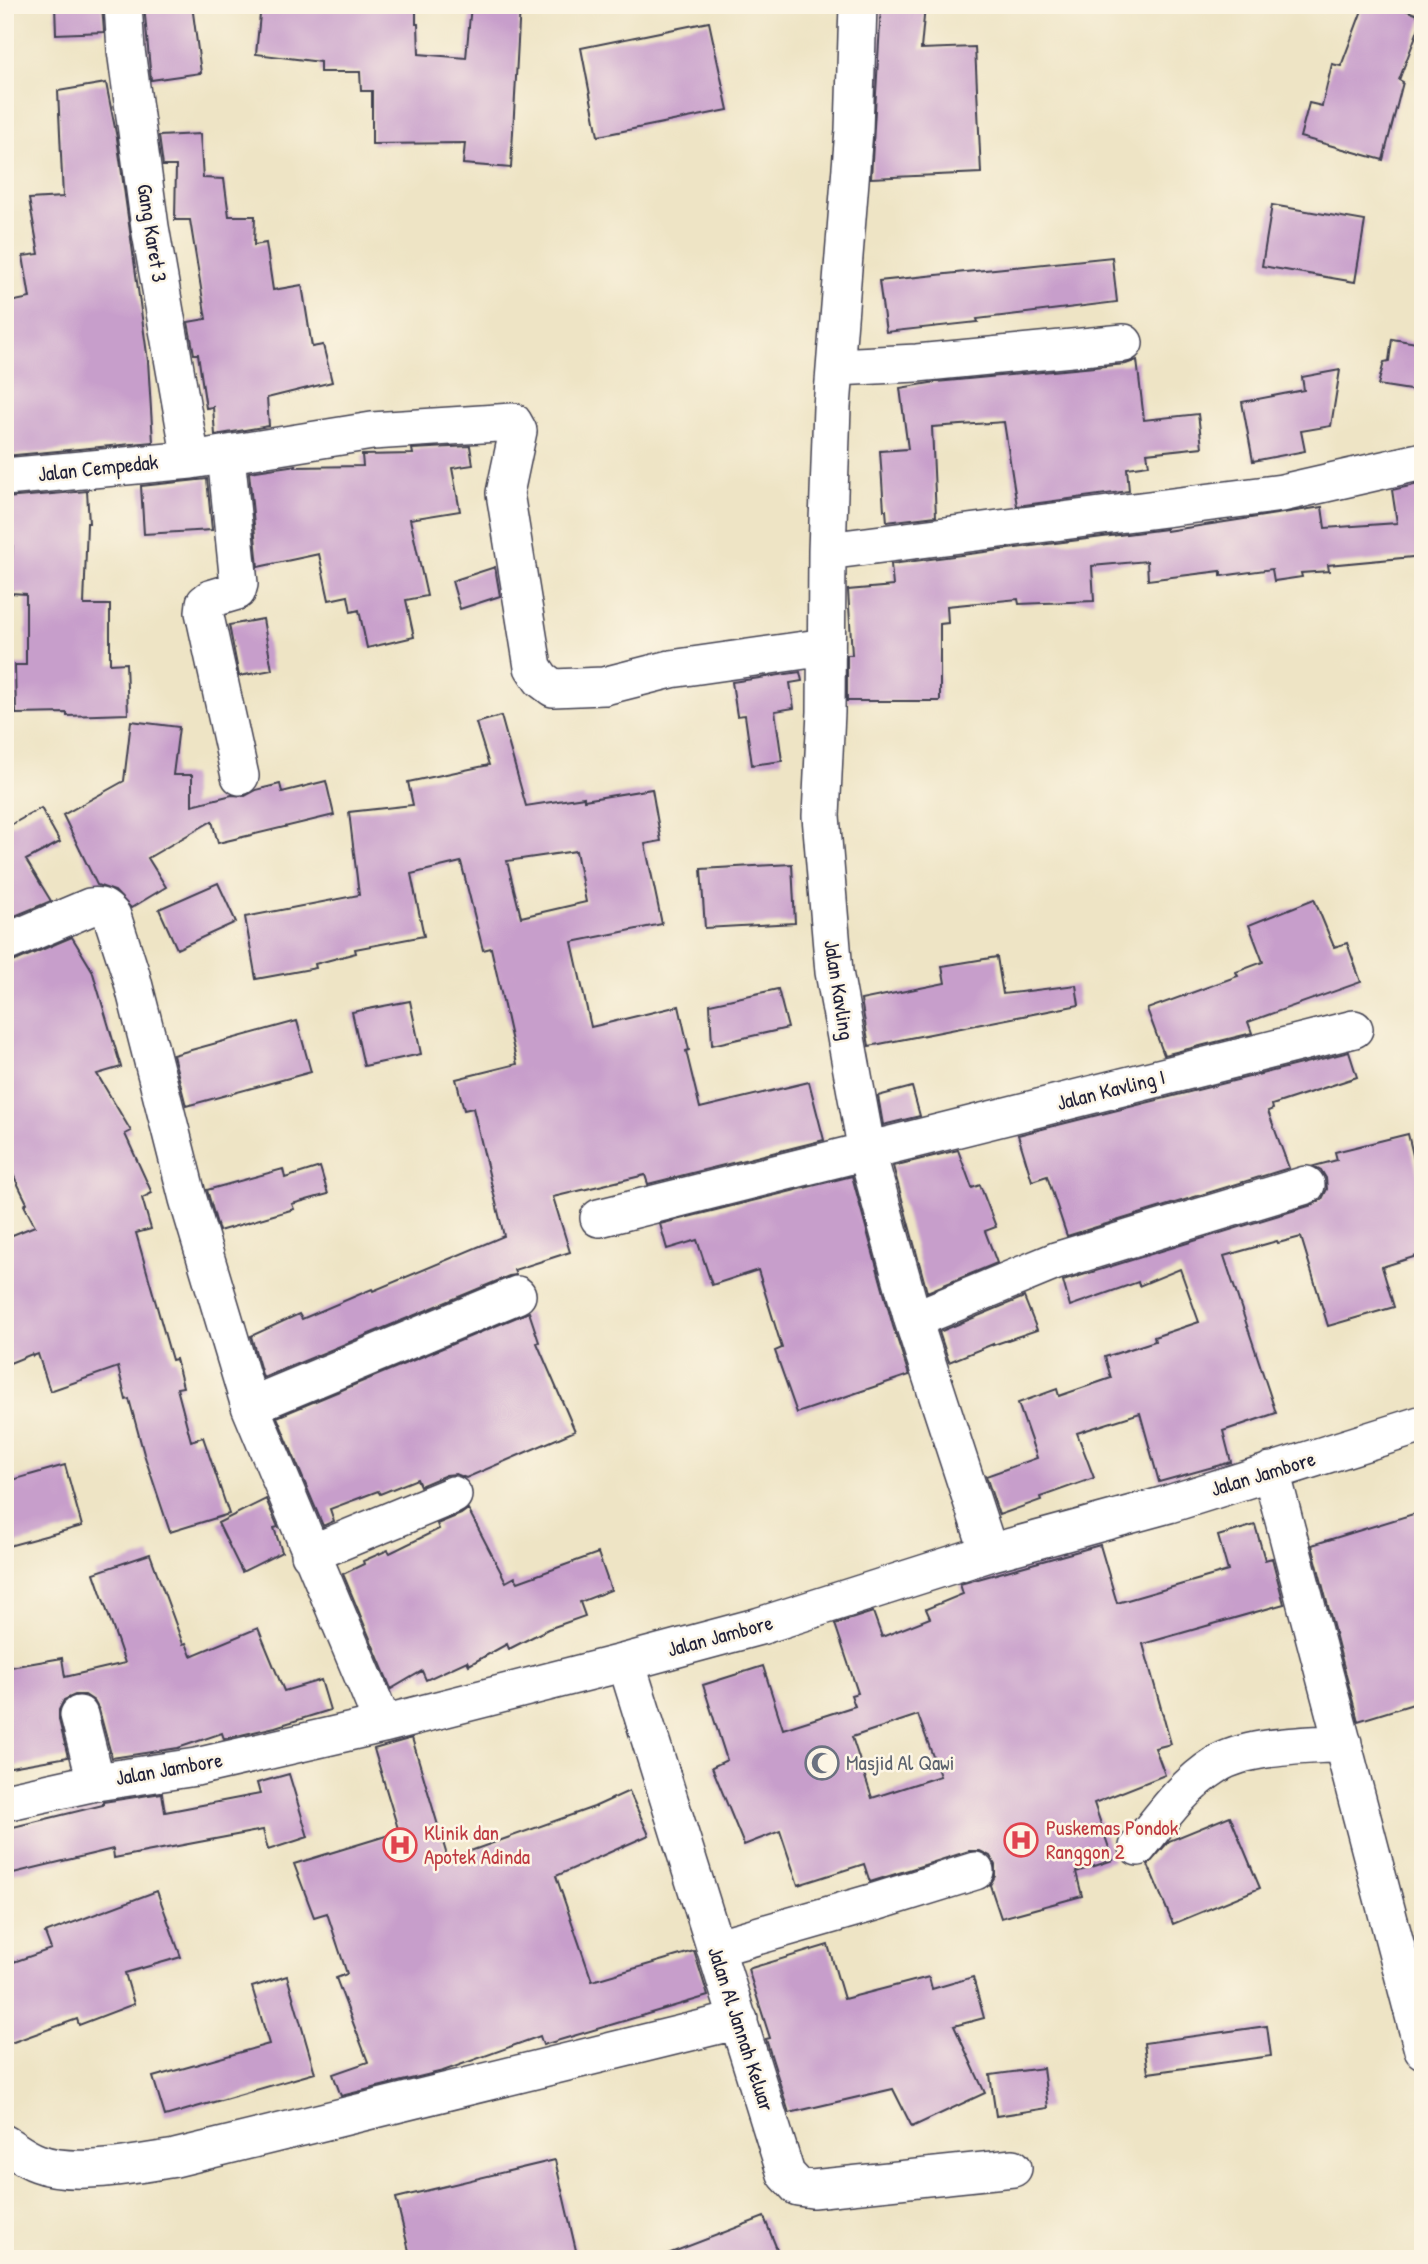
<svg xmlns="http://www.w3.org/2000/svg" width="1428" height="2264" font-family="'Patrick Hand',sans-serif">
<rect width="100%" height="100%" fill="#fcf5e5"/>
<filter id="ink" filterUnits="userSpaceOnUse"><feTurbulence type="fractalNoise" baseFrequency=".0143" numOctaves="2"/><feDisplacementMap in="SourceGraphic" scale="14" xChannelSelector="R" yChannelSelector="G"/><feConvolveMatrix kernelMatrix="1 2 1 2 8 2 1 2 1" color-interpolation-filters="sRGB"/></filter>
<filter id="wash" filterUnits="userSpaceOnUse"><feTurbulence type="fractalNoise" baseFrequency=".00686" numOctaves="4" result="noise"/><feDisplacementMap in="SourceGraphic" scale="28" xChannelSelector="R" yChannelSelector="G"/><feGaussianBlur stdDeviation="1.57" result="paint"/><feColorMatrix in="noise" values="0 0 0 0 0 0 0 0 0 0 0 0 0 0 0 0 0 1.4 0 .05"/><feComposite in="paint" operator="in"/></filter>
<g filter="url(#wash)">
<rect width="100%" height="100%" fill="#eee4c5"/>
<g id="blocks">
<path fill="#c79ecb" fill-rule="evenodd" d="M 55,5 L 102,5 L 104,32 L 56,34 Z
M 144,5 L 192,5 L 201,73 L 151,80 Z
M 261,5 L 416,5 L 416,24 L 418,24 L 419,54 L 466,58 L 471,5 L 520,5 L 511,168 L 463,164 L 465,143 L 372,144 L 372,91 L 361,91 L 360,72 L 320,72 L 320,62 L 256,54 Z
M 1364,5 L 1393,5 L 1423,17 L 1399,80 L 1403,82 L 1383,160 L 1300,137 L 1309,103 L 1322,106 L 1332,64 L 1341,66 Z
M 925,6 L 921,49 L 975,47 L 981,173 L 871,178 L 881,8 Z
M 709,22 L 728,110 L 598,136 L 581,48 Z
M 106,83 L 117,138 L 148,361 L 153,442 L 5,456 L 5,303 L 30,298 L 23,256 L 39,254 L 29,199 L 63,197 L 58,91 Z
M 200,134 L 203,178 L 224,179 L 229,216 L 255,216 L 254,245 L 266,243 L 273,290 L 302,285 L 312,347 L 323,345 L 332,382 L 267,398 L 269,426 L 215,435 L 213,407 L 206,408 L 198,354 L 194,354 L 188,322 L 206,319 L 190,220 L 175,220 L 176,166 L 163,166 L 159,136 Z
M 1272,205 L 1365,221 L 1355,282 L 1262,266 Z
M 1112,257 L 1117,302 L 977,319 L 978,322 L 886,332 L 879,281 Z
M 1392,339 L 1423,344 L 1423,392 L 1378,385 L 1384,362 L 1389,361 Z
M 1137,360 L 1144,420 L 1198,414 L 1202,447 L 1147,453 L 1149,465 L 1127,468 L 1129,491 L 1017,506 L 1004,422 L 932,427 L 936,516 L 887,522 L 886,510 L 884,510 L 880,451 L 908,449 L 900,388 L 936,382 L 1126,364 Z
M 1340,370 L 1331,426 L 1301,431 L 1305,451 L 1253,461 L 1242,402 L 1304,390 L 1302,377 Z
M 470,446 L 473,465 L 452,468 L 460,511 L 410,519 L 427,596 L 406,600 L 414,637 L 367,648 L 359,610 L 351,612 L 348,596 L 329,600 L 319,554 L 258,567 L 249,472 L 296,465 L 295,467 L 363,466 L 362,455 L 413,454 L 412,449 Z
M 207,479 L 212,530 L 144,534 L 141,486 Z
M 1423,483 L 1423,556 L 1328,565 L 1329,571 L 1301,573 L 1302,577 L 1274,581 L 1272,569 L 1221,576 L 1221,571 L 1148,580 L 1147,561 L 1092,566 L 1094,601 L 1019,604 L 1018,599 L 947,606 L 948,623 L 940,624 L 940,701 L 847,701 L 847,655 L 852,655 L 848,590 L 893,586 L 891,564 L 1166,529 L 1166,531 L 1322,507 L 1325,528 L 1397,523 L 1392,490 Z
M 87,491 L 89,523 L 87,523 L 84,605 L 110,605 L 110,664 L 126,663 L 128,714 L 67,716 L 67,713 L 16,714 L 15,665 L 26,665 L 26,594 L 11,593 L 13,528 L 5,528 L 5,498 Z
M 495,567 L 500,596 L 460,609 L 452,581 Z
M 263,619 L 272,670 L 239,676 L 229,625 Z
M 800,672 L 802,681 L 790,683 L 794,708 L 775,711 L 782,761 L 752,765 L 745,715 L 737,716 L 732,682 Z
M 501,716 L 526,806 L 584,797 L 584,800 L 652,789 L 661,841 L 645,844 L 662,924 L 572,942 L 591,1027 L 679,1006 L 689,1050 L 686,1051 L 700,1108 L 809,1082 L 824,1140 L 648,1184 L 645,1175 L 553,1197 L 570,1252 L 514,1270 L 516,1275 L 509,1276 L 263,1378 L 251,1336 L 299,1314 L 302,1319 L 372,1289 L 373,1291 L 504,1236 L 473,1108 L 464,1110 L 456,1079 L 517,1064 L 491,948 L 483,950 L 461,862 L 411,874 L 424,936 L 355,949 L 356,953 L 315,964 L 316,968 L 256,979 L 245,917 L 359,895 L 349,812 L 413,805 L 408,782 L 489,765 L 476,723 ZM 576,851 L 586,902 L 521,917 L 507,861 Z
M 131,721 L 179,727 L 173,775 L 192,775 L 192,805 L 232,795 L 245,796 L 256,790 L 280,784 L 282,792 L 326,781 L 334,815 L 218,843 L 212,821 L 148,858 L 166,887 L 131,908 L 115,891 L 97,885 L 63,815 L 124,781 Z
M 41,808 L 60,842 L 26,860 L 51,901 L 5,920 L 5,824 L 7,827 Z
M 792,864 L 795,923 L 705,928 L 701,869 Z
M 218,883 L 236,922 L 177,949 L 159,909 Z
M 1314,899 L 1334,947 L 1347,943 L 1361,982 L 1248,1022 L 1252,1033 L 1164,1055 L 1147,1009 L 1238,976 L 1236,972 L 1263,962 L 1249,925 Z
M 72,937 L 92,970 L 121,1067 L 97,1074 L 131,1131 L 125,1134 L 152,1193 L 142,1198 L 151,1229 L 136,1233 L 172,1360 L 176,1359 L 183,1387 L 177,1388 L 191,1441 L 203,1437 L 229,1514 L 170,1532 L 144,1454 L 129,1399 L 126,1400 L 118,1367 L 50,1391 L 38,1354 L 33,1356 L 32,1354 L 5,1365 L 5,1238 L 35,1226 L 24,1205 L 27,1203 L 5,1158 L 5,964 L 13,962 Z
M 997,957 L 1003,994 L 1076,985 L 1079,1005 L 869,1046 L 861,1000 L 945,983 L 942,966 Z
M 778,989 L 788,1028 L 712,1045 L 710,1004 Z
M 410,1001 L 421,1054 L 364,1066 L 352,1012 Z
M 297,1021 L 311,1072 L 186,1106 L 173,1055 Z
M 1349,1052 L 1357,1077 L 1272,1105 L 1273,1109 L 1268,1111 L 1289,1168 L 1067,1236 L 1047,1176 L 1032,1181 L 1018,1135 Z
M 912,1087 L 920,1116 L 883,1125 L 878,1096 Z
M 1408,1134 L 1423,1197 L 1423,1254 L 1382,1267 L 1394,1307 L 1328,1326 L 1301,1237 L 1278,1243 L 1277,1241 L 1224,1256 L 1276,1413 L 1223,1431 L 1231,1462 L 1159,1482 L 1140,1413 L 1077,1433 L 1094,1478 L 1040,1497 L 1041,1500 L 999,1515 L 986,1476 L 1037,1458 L 1018,1403 L 1057,1389 L 1059,1396 L 1111,1378 L 1105,1357 L 1155,1341 L 1154,1337 L 1199,1322 L 1180,1269 L 1139,1286 L 1138,1282 L 1070,1306 L 1063,1281 L 1312,1205 L 1322,1199 L 1327,1189 L 1326,1178 L 1321,1170 L 1314,1166 L 1337,1160 L 1335,1152 Z
M 958,1150 L 972,1188 L 980,1185 L 996,1227 L 985,1231 L 997,1263 L 927,1292 L 893,1166 Z
M 320,1167 L 328,1194 L 292,1204 L 294,1209 L 219,1231 L 207,1190 L 283,1169 L 285,1178 Z
M 852,1176 L 893,1326 L 909,1375 L 797,1413 L 775,1351 L 782,1348 L 758,1270 L 712,1285 L 697,1240 L 667,1249 L 660,1224 Z
M 1024,1297 L 1037,1330 L 993,1345 L 993,1344 L 949,1362 L 939,1332 Z
M 529,1312 L 539,1342 L 537,1343 L 575,1431 L 466,1478 L 456,1474 L 446,1475 L 420,1486 L 417,1479 L 380,1494 L 378,1491 L 330,1509 L 334,1521 L 323,1526 L 277,1417 Z
M 65,1465 L 82,1526 L 5,1547 L 5,1482 Z
M 266,1499 L 278,1527 L 274,1528 L 282,1552 L 242,1572 L 218,1523 Z
M 468,1509 L 506,1582 L 515,1577 L 518,1582 L 598,1553 L 611,1590 L 580,1602 L 585,1616 L 548,1629 L 509,1649 L 507,1644 L 469,1665 L 467,1661 L 426,1680 L 422,1671 L 391,1689 L 343,1574 L 364,1564 L 363,1561 L 388,1550 L 390,1553 L 439,1529 L 437,1524 L 461,1514 Z
M 1423,1511 L 1423,1701 L 1358,1721 L 1312,1545 Z
M 1255,1525 L 1265,1560 L 1272,1558 L 1284,1604 L 1143,1644 L 1171,1744 L 1155,1748 L 1165,1775 L 1094,1803 L 1113,1860 L 1076,1872 L 1082,1896 L 1001,1918 L 990,1885 L 995,1876 L 995,1865 L 990,1856 L 980,1851 L 969,1851 L 870,1882 L 864,1864 L 798,1885 L 780,1831 L 744,1845 L 712,1767 L 727,1760 L 703,1685 L 763,1666 L 783,1729 L 855,1706 L 851,1695 L 858,1693 L 835,1624 L 873,1612 L 882,1637 L 930,1618 L 926,1609 L 963,1594 L 960,1584 L 1100,1545 L 1117,1603 L 1228,1571 L 1218,1536 ZM 918,1715 L 940,1776 L 872,1798 L 852,1737 Z
M 150,1554 L 183,1644 L 186,1643 L 191,1656 L 258,1628 L 284,1691 L 321,1680 L 330,1710 L 275,1727 L 224,1739 L 222,1733 L 178,1748 L 112,1758 L 99,1710 L 94,1701 L 85,1695 L 75,1695 L 64,1700 L 59,1710 L 59,1720 L 68,1757 L 5,1768 L 5,1668 L 62,1658 L 65,1677 L 125,1663 L 94,1573 Z
M 412,1738 L 448,1859 L 594,1807 L 629,1791 L 649,1835 L 556,1876 L 592,1981 L 694,1951 L 708,1996 L 543,2045 L 540,2036 L 443,2071 L 341,2096 L 333,2074 L 368,2062 L 336,1978 L 347,1974 L 327,1913 L 314,1917 L 294,1864 L 399,1832 L 374,1749 Z
M 289,1774 L 308,1837 L 268,1850 L 263,1830 L 114,1858 L 113,1849 L 5,1875 L 5,1829 L 103,1805 L 103,1802 L 162,1793 L 165,1812 L 260,1794 L 257,1783 Z
M 1230,1816 L 1260,1888 L 1173,1924 L 1148,1865 L 1169,1841 Z
M 157,1891 L 181,1957 L 125,1973 L 134,2004 L 79,2025 L 77,2019 L 5,2045 L 5,1965 L 51,1949 L 45,1933 Z
M 828,1945 L 844,1999 L 929,1977 L 932,1989 L 973,1977 L 984,2018 L 954,2026 L 985,2093 L 912,2127 L 893,2089 L 789,2113 L 766,2039 L 770,2038 L 748,1969 Z
M 287,1976 L 315,2073 L 165,2116 L 153,2077 L 269,2044 L 252,1987 Z
M 1267,2026 L 1271,2056 L 1148,2073 L 1144,2043 Z
M 1043,2068 L 1048,2108 L 996,2116 L 990,2075 Z
M 555,2160 L 578,2259 L 411,2259 L 396,2198 Z
M 764,2217 L 781,2259 L 661,2259 L 660,2257 Z"/>
</g>
</g>
<g filter="url(#ink)">
<use href="#blocks" fill-opacity="0" stroke="#413f50" stroke-width="2"/>
<g fill="none" stroke-linecap="round" stroke-linejoin="round">
<defs>
<path id="minor" d="M 123,5 L 126,50 L 150,227 L 191,460
M 858,5 L 854,130 L 832,407 L 827,551 L 826,712 L 821,816 L 834,972 L 867,1152 L 913,1320 L 989,1553
M 836,367 L 917,363 L 1124,343
M 226,455 L 239,584 L 237,591 L 210,599 L 205,603 L 204,612 L 240,776
M 5,477 L 191,460 L 372,431 L 513,422 L 518,431 L 505,493 L 533,667 L 541,679 L 553,688 L 604,686 L 671,669 L 826,647
M 827,551 L 1282,493 L 1423,461
M 5,943 L 90,907 C 101,905 105,908 112,916 L 131,975 L 188,1199 L 250,1406 L 383,1724
M 599,1218 L 1354,1029
M 913,1320 L 1056,1261 L 1306,1185
M 250,1406 L 517,1295
M 1271,1471 L 1423,2050
M 310,1554 L 453,1495
M 626,1662 L 786,2174 L 798,2187 L 812,2189 L 1013,2168
M 79,1715 L 96,1782
M 5,1802 L 96,1782 L 196,1767 L 383,1724 L 626,1662 L 760,1626 L 989,1553 L 1169,1504 L 1423,1424
M 1138,1847 C 1161,1818 1184,1785 1216,1765 C 1248,1745 1305,1746 1343,1743
M 715,1948 L 875,1902 L 975,1871
M 5,2144 C 16,2151 26,2159 38,2163 C 74,2177 137,2164 175,2158 L 739,2020"/>
</defs>
<use href="#minor" stroke="#413f50" stroke-width="40"/>
<use href="#minor" stroke="#fff" stroke-width="37"/>
</g>
</g>
<defs>
<symbol id="mosque-ring" viewBox="-11 -11 22 22"><circle r="9.5" fill="#fcf5e5" stroke="#6b7280" stroke-width="1.5"/><path d="M3.5-4.9A6 6 0 1 0 3.5 4.9A5 5 0 1 1 3.5-4.9Z" fill="#6b7280"/></symbol>
<symbol id="hospital-ring" viewBox="-11 -11 22 22"><circle r="9.5" fill="#fcf5e5" stroke="#e0444e" stroke-width="1.5"/><path d="M-5-5h3v3.5h4V-5h3V5h-3V1.5h-4V5h-3Z" fill="#e0444e"/></symbol>
</defs>
<g fill-rule="evenodd">
<use href="#mosque-ring" x="803" y="1744" width="38" height="38"/>
<use href="#hospital-ring" x="1002" y="1821" width="38" height="38"/>
<use href="#hospital-ring" x="381" y="1826" width="38" height="38"/>
</g>
<g text-anchor="middle" stroke-width="5" stroke-linejoin="round" paint-order="stroke">
<g font-size="21" fill="#22223b" stroke="#fcf5e5">
<text transform="translate(152 233) rotate(81)" y="7">Gang Karet 3</text>
<text transform="translate(98 468) rotate(-6)" y="7">Jalan Cempedak</text>
<text transform="translate(839 990) rotate(81)" y="7">Jalan Kavling</text>
<text transform="translate(1111 1090) rotate(-14)" y="7">Jalan Kavling I</text>
<text transform="translate(1263 1474) rotate(-17)" y="7">Jalan Jambore</text>
<text transform="translate(720 1636) rotate(-15)" y="7">Jalan Jambore</text>
<text transform="translate(169 1769) rotate(-10)" y="7">Jalan Jambore</text>
<text transform="translate(741 2029) rotate(72)" y="7">Jalan Al Jannah Keluar</text>
</g>
<g font-size="21" fill="#5b616d" stroke="#fcf5e5" text-anchor="start">
<text x="846" y="1770">Masjid Al Qawi</text>
</g>
<g font-size="21" fill="#be3a42" stroke="#fcf5e5" text-anchor="start">
<text x="1046" y="1835">Puskemas Pondok<tspan x="1046" dy="24">Ranggon 2</tspan></text>
<text x="424" y="1840">Klinik dan<tspan x="424" dy="24">Apotek Adinda</tspan></text>
</g>
</g>
<rect width="1428" height="2264" fill="none" stroke="#fcf5e5" stroke-width="28"/>
</svg>
